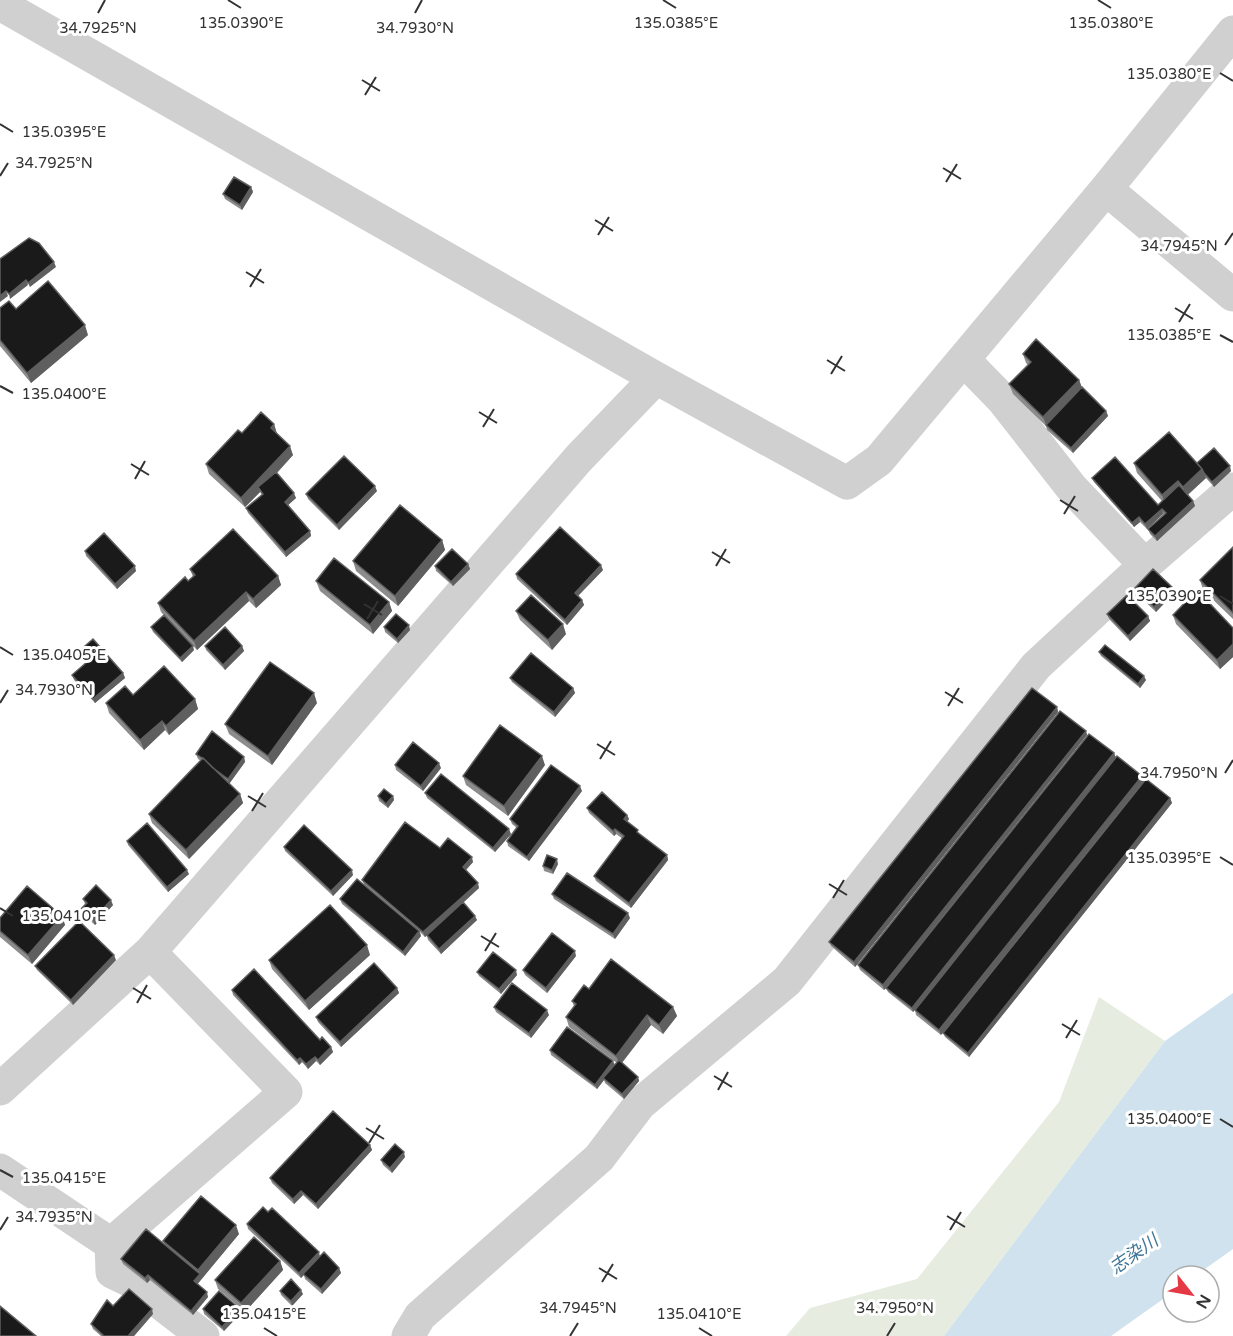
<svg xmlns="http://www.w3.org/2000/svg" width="1233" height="1336" font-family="'Varela Round','Noto Sans JP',sans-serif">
<rect width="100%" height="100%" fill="#fff"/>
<path fill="#e6ecdf" d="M 1099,997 L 1165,1041 L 944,1336 L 786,1336 L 810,1308 L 917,1279 L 1059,1102 Z"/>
<path fill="#cfe2ee" d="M 1233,993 L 1233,1249 L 1195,1276 L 1173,1276 L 1173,1292 L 1111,1336 L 944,1336 L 1165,1041 Z"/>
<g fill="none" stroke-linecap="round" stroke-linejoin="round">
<path stroke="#d0d0d0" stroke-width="33" d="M 0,4 L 656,378 L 847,483 L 879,460 L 1106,189 L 1233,32
M 1106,189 L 1233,295
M 1145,565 L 1233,489
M 0,1089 L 150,952 L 579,458 L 656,378
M 0,1170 L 111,1244 L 112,1272 L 133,1282 L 203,1336
M 111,1244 L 286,1092 L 150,952
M 408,1336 L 420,1316 L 599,1158 L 640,1104 L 787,981 L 1036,666 L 1145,565 L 1071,487 L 1003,400 L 964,360"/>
</g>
<path fill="#8c8c8c" d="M 251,187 L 253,192 L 242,210 L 225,199 L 223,194 Z
M 0,308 L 16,309 L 88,335 L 31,383 L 0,346 Z
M 1023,354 L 1079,380 L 1082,388 L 1106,411 L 1108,416 L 1073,453 L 1047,430 L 1046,426 L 1013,394 L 1009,384 L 1028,365 L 1026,363 Z
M 274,424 L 277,434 L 293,455 L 277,473 L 296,498 L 288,505 L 310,531 L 311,536 L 286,557 L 248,513 L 246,508 L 262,495 L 260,492 L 245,507 L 209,474 L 206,464 L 242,433 Z
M 1134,463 L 1197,463 L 1231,471 L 1214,487 L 1206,478 L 1188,495 L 1193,501 L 1195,506 L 1157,541 L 1150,534 L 1148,529 L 1164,515 L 1163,514 L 1147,529 L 1140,522 L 1134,527 L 1094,482 L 1092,478 L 1158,505 L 1162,501 L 1137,473 Z
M 377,491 L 339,530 L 308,499 L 306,494 Z
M 442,540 L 445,550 L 398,606 L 356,571 L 353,561 Z
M 1233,547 L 1233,619 L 1203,590 L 1200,580 Z
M 85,551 L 136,571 L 117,589 L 86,556 Z
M 468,564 L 470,569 L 453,586 L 436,571 L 435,566 Z
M 190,569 L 278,576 L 281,585 L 256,608 L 249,601 L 197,650 L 161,612 L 158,603 L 193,577 Z
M 603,570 L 578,596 L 582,600 L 584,605 L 567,625 L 517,579 L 516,574 Z
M 316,581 L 389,602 L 392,611 L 373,634 L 320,591 Z
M 1135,588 L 1174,593 L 1156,612 L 1136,593 Z
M 516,611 L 566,634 L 552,650 L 520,620 Z
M 1107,614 L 1148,616 L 1150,621 L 1130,641 L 1109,619 Z
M 1173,615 L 1233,628 L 1233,657 L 1220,669 L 1176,624 Z
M 151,627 L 194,650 L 182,662 L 153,632 Z
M 384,627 L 410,630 L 398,643 L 385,632 Z
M 205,646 L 242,646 L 244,651 L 225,670 L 206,650 Z
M 78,652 L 123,673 L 125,678 L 95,703 L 74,680 L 72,675 L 86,663 L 80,656 Z
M 1099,652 L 1146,680 L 1140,688 L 1101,656 Z
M 510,678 L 573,688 L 575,693 L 555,717 L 512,682 Z
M 195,699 L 198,709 L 169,735 L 165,730 L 144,750 L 109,713 L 106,703 Z
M 317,703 L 272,765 L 229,734 L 225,724 Z
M 1057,707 L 1058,712 L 855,967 L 831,946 L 829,942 Z
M 1086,731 L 1087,735 L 884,990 L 860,970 L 858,965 Z
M 1114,753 L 1116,758 L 941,1035 L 916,1015 L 915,1010 L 913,1012 L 888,992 L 886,988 Z
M 196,754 L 244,757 L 245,762 L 229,784 L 240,794 L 243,803 L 189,859 L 152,823 L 149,814 L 201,761 L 198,759 Z
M 395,765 L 441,768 L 423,791 L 396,770 Z
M 545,765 L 508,816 L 466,785 L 463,776 Z
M 582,791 L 529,861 L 508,846 L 507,841 L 517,828 L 512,824 L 510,819 Z
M 425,793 L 511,834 L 495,852 L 427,798 Z
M 378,796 L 393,796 L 394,800 L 388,808 L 379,801 Z
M 1170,798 L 1172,803 L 969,1057 L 945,1037 L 943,1033 Z
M 587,808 L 627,815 L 629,819 L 627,822 L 640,834 L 667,855 L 668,860 L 631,908 L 596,881 L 594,876 L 623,839 L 616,834 L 614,836 L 589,813 Z
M 127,841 L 189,874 L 168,892 L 128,845 Z
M 284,847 L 353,875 L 333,896 L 285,851 Z
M 440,848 L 473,862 L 466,870 L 479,888 L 463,903 L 477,920 L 441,954 L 428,940 L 427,936 L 425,937 L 420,932 L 421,936 L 405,956 L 342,904 L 340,899 L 364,884 L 362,880 Z
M 558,864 L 553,874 L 544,871 L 543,866 Z
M 552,894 L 630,918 L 615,939 L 554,899 Z
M 83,899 L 113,905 L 95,925 L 83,914 L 81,909 L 85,904 Z
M 62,916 L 65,925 L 32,964 L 0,937 L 0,918 Z
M 370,955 L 309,1010 L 272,969 L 269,960 Z
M 576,956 L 547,993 L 525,975 L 523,970 Z
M 116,960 L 73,1005 L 37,970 L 35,966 Z
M 477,972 L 517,975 L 501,994 L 479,976 Z
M 397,988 L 399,993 L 341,1047 L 318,1022 L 316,1017 Z
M 589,989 L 673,1007 L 677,1016 L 663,1034 L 651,1025 L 622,1063 L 638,1077 L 639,1081 L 624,1099 L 605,1083 L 604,1080 L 597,1089 L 551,1055 L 550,1050 L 615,1065 L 617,1063 L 569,1027 L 566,1017 L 574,1006 L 572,1001 Z
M 232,990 L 320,1040 L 331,1047 L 333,1052 L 320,1065 L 316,1061 L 308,1069 L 302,1062 L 299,1065 L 233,995 Z
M 494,1007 L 549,1015 L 531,1038 L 496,1012 Z
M 370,1145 L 372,1150 L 318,1209 L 303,1195 L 294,1204 L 272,1183 L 270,1178 Z
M 405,1157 L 392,1173 L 383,1165 L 381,1160 Z
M 247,1224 L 320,1256 L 339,1268 L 341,1273 L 322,1294 L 305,1279 L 304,1275 L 301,1278 L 248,1229 Z
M 239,1234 L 197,1284 L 208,1297 L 193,1315 L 150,1280 L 147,1283 L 123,1264 L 121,1259 L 165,1245 L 163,1241 Z
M 280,1261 L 283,1270 L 245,1312 L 218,1289 L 215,1280 Z
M 280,1291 L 303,1294 L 292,1306 L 281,1295 Z
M 113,1306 L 153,1314 L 134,1336 L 101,1336 L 93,1329 L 91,1324 Z
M 203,1309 L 241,1313 L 224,1331 L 204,1314 Z"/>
<path fill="#5f5f5f" d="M 251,187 L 253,192 L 242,210 L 240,205 Z
M 54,262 L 56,267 L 30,287 L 28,283 Z
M 26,280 L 28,285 L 10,299 L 9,294 Z
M 6,291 L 8,296 L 0,302 L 0,296 Z
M 85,325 L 88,335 L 31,383 L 27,373 Z
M 1079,380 L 1083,390 L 1047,427 L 1043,417 Z
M 1106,411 L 1108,416 L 1073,453 L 1071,448 Z
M 274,424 L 277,434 L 271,428 Z
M 290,446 L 293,455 L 261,490 L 258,487 L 260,492 L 245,507 L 241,498 Z
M 1230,466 L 1231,471 L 1214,487 L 1212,482 Z
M 1202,469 L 1206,478 L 1186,496 L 1183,487 Z
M 1178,481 L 1181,490 L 1165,504 L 1162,495 Z
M 375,486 L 377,491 L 339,530 L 337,525 Z
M 294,493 L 296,498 L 286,507 L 285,502 Z
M 1193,501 L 1195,506 L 1157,541 L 1155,536 Z
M 1162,509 L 1163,514 L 1147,529 L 1145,524 Z
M 1139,517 L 1140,522 L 1134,527 L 1132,523 Z
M 310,531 L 311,536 L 286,557 L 285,552 Z
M 442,540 L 445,550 L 398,606 L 395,596 Z
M 468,564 L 470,569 L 453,586 L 451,582 Z
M 601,565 L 603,570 L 576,598 L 575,593 Z
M 135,566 L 136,571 L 117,589 L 115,584 Z
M 278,576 L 281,585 L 256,608 L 253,599 Z
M 1173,588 L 1174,593 L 1156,612 L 1154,607 Z
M 246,592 L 249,601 L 197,650 L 194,641 Z
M 582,600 L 584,605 L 567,625 L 565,620 Z
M 389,602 L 392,611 L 373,634 L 370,625 Z
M 1148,616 L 1150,621 L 1130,641 L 1128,636 Z
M 563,624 L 566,634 L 552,650 L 548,640 Z
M 409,625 L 410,630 L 398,643 L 397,639 Z
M 1233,644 L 1233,657 L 1220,669 L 1217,660 Z
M 193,646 L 194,650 L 182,662 L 180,658 Z
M 242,646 L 244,651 L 225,670 L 223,665 Z
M 123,673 L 125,678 L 95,703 L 93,699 Z
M 1144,676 L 1146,680 L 1140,688 L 1138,684 Z
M 573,688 L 575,693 L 555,717 L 554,712 Z
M 314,693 L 317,703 L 272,765 L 268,756 Z
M 195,699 L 198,709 L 169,735 L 166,726 Z
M 1057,707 L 1058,712 L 855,967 L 854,962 Z
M 162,721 L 165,730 L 144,750 L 140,740 Z
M 1086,731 L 1087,735 L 884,990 L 883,985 Z
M 1114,753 L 1116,758 L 913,1012 L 912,1008 Z
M 542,756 L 545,765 L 508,816 L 504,806 Z
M 244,757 L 245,762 L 229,784 L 228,779 Z
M 439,763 L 441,768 L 423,791 L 421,786 Z
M 1142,776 L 1144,781 L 941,1035 L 939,1030 Z
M 580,786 L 582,791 L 529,861 L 527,857 Z
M 240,794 L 243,803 L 189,859 L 186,850 Z
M 393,796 L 394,800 L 388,808 L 386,804 Z
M 1170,798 L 1172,803 L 969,1057 L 968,1053 Z
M 627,815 L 629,819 L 625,824 L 624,819 Z
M 509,829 L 511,834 L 495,852 L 493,848 Z
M 615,829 L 616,834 L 614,836 L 613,831 Z
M 667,855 L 668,860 L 631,908 L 629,903 Z
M 472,857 L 473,862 L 464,872 L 463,867 Z
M 557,859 L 558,864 L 553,874 L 552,870 Z
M 187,870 L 189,874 L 168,892 L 167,887 Z
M 352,870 L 353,875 L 333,896 L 331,891 Z
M 478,883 L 479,888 L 425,937 L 423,932 Z
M 111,900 L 113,905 L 95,925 L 93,920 Z
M 628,913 L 630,918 L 615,939 L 613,934 Z
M 62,916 L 65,925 L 32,964 L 28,955 Z
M 475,916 L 477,920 L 441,954 L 439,949 Z
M 419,931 L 421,936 L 405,956 L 403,952 Z
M 367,945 L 370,955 L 309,1010 L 305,1001 Z
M 575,951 L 576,956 L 547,993 L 546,988 Z
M 114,955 L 116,960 L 73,1005 L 71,1000 Z
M 516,970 L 517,975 L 501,994 L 499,989 Z
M 397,988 L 399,993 L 341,1047 L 340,1042 Z
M 673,1007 L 677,1016 L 663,1034 L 659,1025 Z
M 547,1010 L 549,1015 L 531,1038 L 529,1033 Z
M 647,1015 L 651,1025 L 620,1065 L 616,1056 Z
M 331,1047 L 333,1052 L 320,1065 L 318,1060 Z
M 315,1057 L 316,1061 L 308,1069 L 306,1064 Z
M 300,1058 L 302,1062 L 299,1065 L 297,1060 Z
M 613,1061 L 615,1065 L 603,1078 L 604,1080 L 597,1089 L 595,1085 Z
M 638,1077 L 639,1081 L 624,1099 L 622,1094 Z
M 370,1145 L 372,1150 L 318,1209 L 316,1204 Z
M 404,1152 L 405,1157 L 392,1173 L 390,1168 Z
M 301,1191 L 303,1195 L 294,1204 L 293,1199 Z
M 236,1225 L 239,1234 L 196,1286 L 194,1281 L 200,1274 L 198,1270 Z
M 319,1252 L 320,1257 L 301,1278 L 299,1273 Z
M 280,1261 L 283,1270 L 245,1312 L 241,1303 Z
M 339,1268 L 341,1273 L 322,1294 L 321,1289 Z
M 148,1275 L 150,1280 L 147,1283 L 145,1278 Z
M 301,1290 L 303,1294 L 292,1306 L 291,1301 Z
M 207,1292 L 208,1297 L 193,1315 L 191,1311 Z
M 239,1308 L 241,1313 L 224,1331 L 222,1327 Z
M 152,1309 L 153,1314 L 134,1336 L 128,1336 Z"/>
<path fill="#1a1a1a" stroke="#5f5f5f" stroke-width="1.5" d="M 234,177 L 251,187 L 240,205 L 223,194 Z
M 29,238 L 39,243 L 54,262 L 28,283 L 26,280 L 9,294 L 6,291 L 0,296 L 0,259 Z
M 48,281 L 85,325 L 27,373 L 0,340 L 0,308 L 9,301 L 16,309 Z
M 1036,339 L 1079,380 L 1043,417 L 1009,384 L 1031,362 L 1023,354 Z
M 1082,387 L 1106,411 L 1071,448 L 1046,425 Z
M 261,412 L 274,424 L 271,428 L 290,446 L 241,498 L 206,464 L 238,430 L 242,433 Z
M 1169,432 L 1202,469 L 1183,487 L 1178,481 L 1162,495 L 1134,463 Z
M 1214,448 L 1230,466 L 1212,482 L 1204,473 L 1202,469 L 1197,463 Z
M 344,456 L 375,486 L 337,525 L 306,494 Z
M 1115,457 L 1158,505 L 1179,485 L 1193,501 L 1155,536 L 1148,529 L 1166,513 L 1162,509 L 1145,524 L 1139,517 L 1132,523 L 1092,478 Z
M 276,472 L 294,493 L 285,502 L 310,531 L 285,552 L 246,508 L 263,494 L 258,487 Z
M 400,505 L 442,540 L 395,596 L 353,561 Z
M 560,527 L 601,565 L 575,593 L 582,600 L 565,620 L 516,574 Z
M 233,529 L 278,576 L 253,599 L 246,592 L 194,641 L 158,603 L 185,577 L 188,581 L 195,575 L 190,569 Z
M 104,533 L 135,566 L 115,584 L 85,551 Z
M 1233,547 L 1233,613 L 1200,580 Z
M 452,549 L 468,564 L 451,582 L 435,566 Z
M 334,558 L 389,602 L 370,625 L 316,581 Z
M 1153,569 L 1173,588 L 1154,607 L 1135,588 Z
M 1197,590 L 1233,628 L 1233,644 L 1217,660 L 1173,615 Z
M 531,595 L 563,624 L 548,640 L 516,611 Z
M 1127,595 L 1148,616 L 1128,636 L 1107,614 Z
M 396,614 L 409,625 L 397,639 L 384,627 Z
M 164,615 L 193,646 L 180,658 L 151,627 Z
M 225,627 L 242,646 L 223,665 L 205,646 Z
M 93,639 L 123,673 L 93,699 L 72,675 L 87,662 L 78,652 Z
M 1105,645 L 1144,676 L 1138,684 L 1099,652 Z
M 531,653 L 573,688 L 554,712 L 510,678 Z
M 270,662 L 314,693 L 268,756 L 225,724 Z
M 164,666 L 195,699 L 166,726 L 162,721 L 140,740 L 106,703 L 125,686 L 133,695 Z
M 1032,688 L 1057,707 L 854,962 L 829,942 Z
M 1060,711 L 1086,731 L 883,985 L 858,965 Z
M 500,725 L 542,756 L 504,806 L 463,776 Z
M 212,731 L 244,757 L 228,779 L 213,768 L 205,760 L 196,754 Z
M 1089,734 L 1114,753 L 912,1008 L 886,988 Z
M 413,742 L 439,763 L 421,786 L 395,765 Z
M 1117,756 L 1142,776 L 939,1030 L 915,1010 Z
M 203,758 L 240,794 L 186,850 L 149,814 Z
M 551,765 L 580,786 L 527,857 L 507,841 L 518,826 L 510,819 Z
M 441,774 L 509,829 L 493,848 L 425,793 Z
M 1146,779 L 1170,798 L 968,1053 L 943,1033 Z
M 384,789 L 393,796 L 386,804 L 378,796 Z
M 602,792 L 627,815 L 624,819 L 638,830 L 637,832 L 667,855 L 629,903 L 594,876 L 624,836 L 615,829 L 613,831 L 587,808 Z
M 405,822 L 440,848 L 448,838 L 472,857 L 463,867 L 478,883 L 423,932 L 362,880 Z
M 147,823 L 187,870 L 167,887 L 127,841 Z
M 304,825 L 352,870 L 331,891 L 284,847 Z
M 547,855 L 557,859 L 552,870 L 543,866 Z
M 567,873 L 628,913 L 613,934 L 552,894 Z
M 357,879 L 419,931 L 403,952 L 340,899 Z
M 96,885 L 111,900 L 93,920 L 81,909 L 87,903 L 83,899 Z
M 27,886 L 62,916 L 28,955 L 0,931 L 0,918 Z
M 463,902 L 475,916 L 439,949 L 427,935 Z
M 330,905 L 367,945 L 305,1001 L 269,960 Z
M 79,921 L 114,955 L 71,1000 L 35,966 Z
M 552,933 L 575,951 L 546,988 L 523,970 Z
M 493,952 L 516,970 L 499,989 L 477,972 Z
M 611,959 L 673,1007 L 659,1025 L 647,1015 L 616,1056 L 566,1017 L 576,1004 L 572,1001 L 584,985 L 589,989 Z
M 374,963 L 397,988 L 340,1042 L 316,1017 Z
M 254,969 L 320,1040 L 322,1037 L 331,1047 L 318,1060 L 315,1057 L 306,1064 L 300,1058 L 297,1060 L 232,990 Z
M 512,983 L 547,1010 L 529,1033 L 494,1007 Z
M 567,1027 L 613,1061 L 595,1085 L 550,1050 Z
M 619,1060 L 638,1077 L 622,1094 L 603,1078 Z
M 333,1111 L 370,1145 L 316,1204 L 301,1191 L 293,1199 L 270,1178 Z
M 395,1144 L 404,1152 L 390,1168 L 381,1160 Z
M 201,1196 L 236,1225 L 198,1270 L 163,1241 Z
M 263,1207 L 268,1212 L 272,1208 L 319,1252 L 299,1273 L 247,1224 Z
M 146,1229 L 200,1274 L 194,1281 L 207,1292 L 191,1311 L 148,1275 L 145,1278 L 121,1259 Z
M 254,1237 L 280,1261 L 241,1303 L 215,1280 Z
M 324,1252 L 339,1268 L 321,1289 L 303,1274 Z
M 291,1279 L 301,1290 L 291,1301 L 280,1291 Z
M 129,1289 L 152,1309 L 128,1336 L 104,1336 L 91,1324 L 107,1300 L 113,1306 Z
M 219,1291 L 239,1308 L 222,1327 L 203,1309 Z
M 0,1306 L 36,1336 L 0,1336 Z"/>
<path fill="none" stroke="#333" stroke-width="2" d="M 228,0 L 241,8M 663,0 L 676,8M 1098,0 L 1111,8M 98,13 L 105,0M 415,13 L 422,0M 1220,73 L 1233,81M 362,80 L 380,91M 365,95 L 376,77M 0,124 L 13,132M 943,168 L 961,179M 0,176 L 8,163M 946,182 L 957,164M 595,220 L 613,231M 598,235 L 609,217M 1225,245 L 1233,233M 246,272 L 264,283M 250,287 L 261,269M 1175,308 L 1193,319M 1179,322 L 1190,304M 1220,335 L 1233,342M 827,360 L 845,371M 831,374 L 842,356M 0,386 L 13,393M 479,412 L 497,423M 483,427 L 494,409M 131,464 L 149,475M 135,479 L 145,461M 1060,500 L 1078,511M 1064,514 L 1075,496M 712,552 L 730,563M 716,566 L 726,549M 1220,596 L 1233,604M 364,604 L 382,615M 367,619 L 378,601M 0,647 L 13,655M 945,692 L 963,703M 0,703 L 8,690M 948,706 L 959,688M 597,744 L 615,755M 600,759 L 611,741M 1225,773 L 1233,760M 248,796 L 266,807M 252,811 L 263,793M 1220,857 L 1233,865M 829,884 L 847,895M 833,898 L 844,880M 0,908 L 13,916M 481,936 L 499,947M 485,951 L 496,933M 133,988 L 151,999M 137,1003 L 147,985M 1062,1024 L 1080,1035M 1066,1038 L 1077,1020M 714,1076 L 732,1087M 718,1090 L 728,1072M 1220,1119 L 1233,1127M 366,1128 L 384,1139M 369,1143 L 380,1125M 0,1170 L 13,1177M 947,1216 L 965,1227M 0,1230 L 8,1217M 950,1230 L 961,1212M 599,1268 L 617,1279M 602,1282 L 613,1264M 264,1328 L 277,1336M 699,1328 L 712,1336M 570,1336 L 578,1323M 887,1336 L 895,1323"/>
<g text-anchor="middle" stroke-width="6" stroke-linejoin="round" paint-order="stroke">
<g font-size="18" font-style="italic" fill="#3f7597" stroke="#fff">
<text transform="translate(1134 1254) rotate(-35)" y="6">志染川</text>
</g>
</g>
<g font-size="15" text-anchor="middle" fill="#333" stroke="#fff" stroke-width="6" stroke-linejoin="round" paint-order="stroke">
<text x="241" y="28">135.0390°E</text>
<text x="676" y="28">135.0385°E</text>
<text x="1111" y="28">135.0380°E</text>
<text x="415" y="33">34.7930°N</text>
<text x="98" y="33">34.7925°N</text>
<text x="1169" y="79">135.0380°E</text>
<text x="64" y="137">135.0395°E</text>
<text x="54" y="168">34.7925°N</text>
<text x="1179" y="251">34.7945°N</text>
<text x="1169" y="340">135.0385°E</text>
<text x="64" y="399">135.0400°E</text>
<text x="1169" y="601">135.0390°E</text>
<text x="64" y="660">135.0405°E</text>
<text x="54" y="695">34.7930°N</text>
<text x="1179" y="778">34.7950°N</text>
<text x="1169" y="863">135.0395°E</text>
<text x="64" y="921">135.0410°E</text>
<text x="1169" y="1124">135.0400°E</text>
<text x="64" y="1183">135.0415°E</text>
<text x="54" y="1222">34.7935°N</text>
<text x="578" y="1313">34.7945°N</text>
<text x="895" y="1313">34.7950°N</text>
<text x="264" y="1319">135.0415°E</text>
<text x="699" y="1319">135.0410°E</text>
</g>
<g transform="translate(1191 1294) rotate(121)"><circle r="28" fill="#ffffff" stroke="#adadad" stroke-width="1.5"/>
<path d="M0-4.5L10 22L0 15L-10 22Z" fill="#e63946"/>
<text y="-9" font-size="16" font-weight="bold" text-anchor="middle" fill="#333333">N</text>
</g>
</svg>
